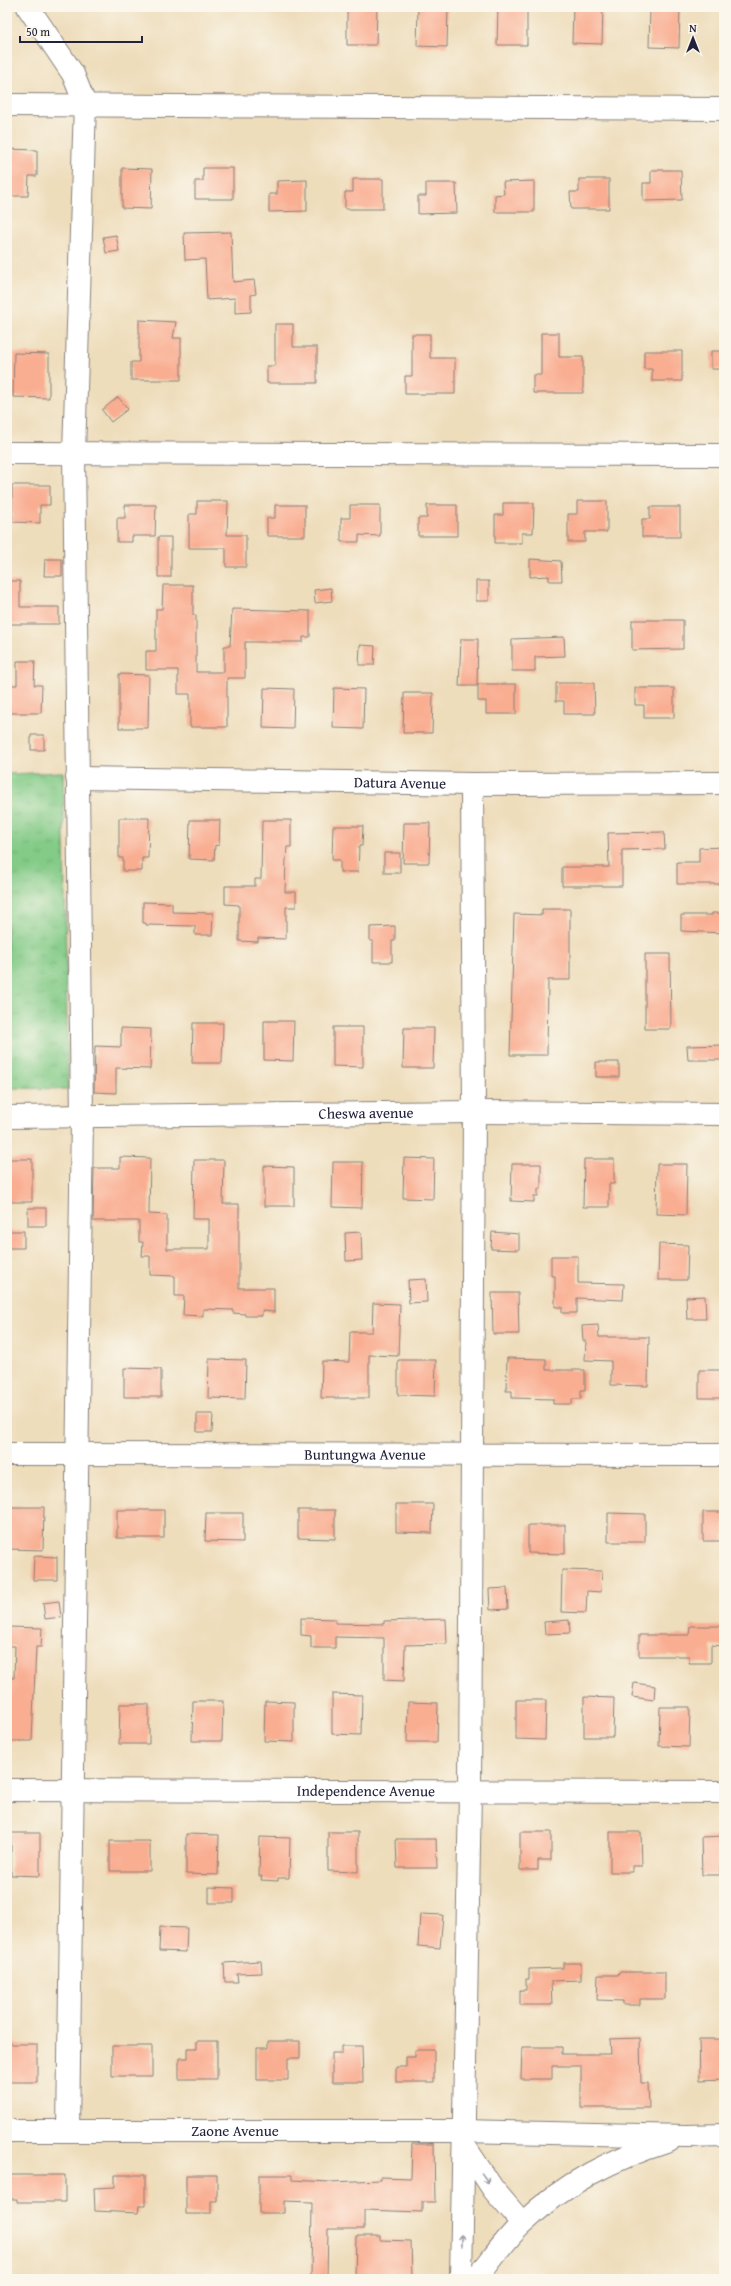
<svg xmlns="http://www.w3.org/2000/svg" width="731" height="2286" font-family="'Gentium Book Plus',serif">
<defs>
<pattern id="grass-tufts" width="24" height="20" patternUnits="userSpaceOnUse"><rect width="24" height="20" fill="#83cb87"/><path d="M3 7l-1-3M5 7V3M7 7l1-3M15 17l-1-3M17 17v-4M19 17l1-3" fill="none" stroke="#71ae75"/></pattern>
</defs>
<rect width="100%" height="100%" fill="#fbf7ec"/>
<filter id="ink" filterUnits="userSpaceOnUse"><feTurbulence type="fractalNoise" baseFrequency=".025" numOctaves="2"/><feDisplacementMap in="SourceGraphic" scale="8" xChannelSelector="R" yChannelSelector="G"/><feConvolveMatrix kernelMatrix="1 2 1 2 8 2 1 2 1" color-interpolation-filters="sRGB"/></filter>
<filter id="wash" filterUnits="userSpaceOnUse"><feTurbulence type="fractalNoise" baseFrequency=".012" numOctaves="4" result="noise"/><feDisplacementMap in="SourceGraphic" scale="16" xChannelSelector="R" yChannelSelector="G"/><feGaussianBlur stdDeviation="0.9" result="paint"/><feColorMatrix in="noise" values="0 0 0 0 0 0 0 0 0 0 0 0 0 0 0 0 0 1.4 0 .05"/><feComposite in="paint" operator="in"/></filter>
<g filter="url(#wash)">
<rect width="100%" height="100%" fill="#edb"/>
<path fill="url(#grass-tufts)" stroke="#527661" d="M 63,772 L 68,1089 L 7,1088 L 7,774 Z"/>
<g id="blocks">
<path fill="#f9ae92" d="M 347,7 L 377,7 L 376,45 L 347,45 Z
M 418,7 L 448,7 L 447,47 L 417,46 Z
M 498,7 L 527,7 L 527,45 L 497,45 Z
M 573,7 L 603,7 L 602,44 L 572,43 Z
M 650,8 L 680,8 L 679,48 L 649,47 Z
M 7,149 L 37,150 L 37,176 L 29,176 L 28,196 L 7,196 Z
M 122,168 L 152,169 L 151,209 L 122,208 Z
M 203,168 L 233,168 L 233,199 L 195,199 L 195,181 L 203,181 Z
M 651,170 L 681,170 L 682,200 L 643,201 L 643,183 L 651,183 Z
M 353,179 L 383,179 L 383,209 L 345,209 L 345,192 L 353,192 Z
M 579,179 L 609,179 L 609,209 L 571,209 L 570,192 L 579,192 Z
M 307,180 L 307,211 L 269,212 L 269,194 L 277,194 L 277,181 Z
M 534,181 L 534,212 L 495,212 L 495,195 L 504,194 L 503,182 Z
M 426,183 L 456,183 L 457,213 L 418,214 L 418,196 L 426,196 Z
M 231,232 L 233,282 L 254,280 L 256,294 L 251,295 L 251,312 L 235,313 L 235,298 L 207,300 L 205,259 L 185,260 L 184,233 Z
M 116,235 L 119,251 L 106,253 L 103,237 Z
M 139,320 L 176,322 L 173,338 L 181,338 L 181,380 L 131,380 L 131,362 L 139,362 Z
M 275,324 L 293,324 L 293,347 L 317,347 L 317,383 L 267,383 L 267,366 L 275,366 Z
M 541,333 L 559,333 L 559,357 L 583,357 L 583,393 L 533,393 L 533,375 L 541,375 Z
M 412,334 L 430,334 L 430,358 L 455,358 L 455,394 L 405,394 L 405,376 L 412,376 Z
M 644,351 L 682,351 L 682,381 L 652,381 L 652,369 L 644,369 Z
M 711,351 L 724,351 L 724,369 L 711,369 Z
M 14,353 L 49,354 L 49,398 L 13,397 Z
M 118,397 L 128,409 L 111,422 L 102,410 Z
M 12,485 L 50,485 L 50,505 L 40,505 L 40,523 L 12,522 Z
M 197,501 L 228,501 L 227,535 L 246,535 L 246,567 L 226,567 L 226,548 L 189,548 L 189,514 L 197,514 Z
M 577,501 L 607,501 L 607,532 L 585,532 L 585,542 L 568,542 L 568,514 L 577,514 Z
M 503,503 L 534,503 L 533,533 L 522,533 L 522,543 L 495,543 L 495,515 L 503,515 Z
M 125,505 L 156,505 L 155,536 L 132,536 L 132,542 L 117,542 L 117,518 L 125,518 Z
M 275,505 L 305,505 L 305,536 L 267,536 L 267,518 L 275,518 Z
M 350,505 L 380,505 L 380,536 L 359,535 L 359,542 L 341,542 L 341,518 L 350,518 Z
M 427,505 L 457,505 L 457,536 L 418,536 L 418,518 L 427,518 Z
M 650,507 L 680,507 L 680,537 L 642,537 L 642,519 L 650,519 Z
M 158,537 L 171,537 L 171,577 L 158,577 Z
M 45,559 L 62,559 L 62,576 L 44,576 Z
M 530,559 L 561,561 L 562,581 L 549,581 L 549,576 L 530,577 Z
M 7,581 L 20,581 L 20,607 L 59,607 L 59,624 L 7,624 Z
M 476,581 L 489,581 L 489,601 L 476,601 Z
M 163,585 L 193,585 L 193,615 L 196,615 L 196,672 L 224,672 L 224,646 L 230,646 L 232,609 L 310,611 L 310,637 L 303,637 L 303,642 L 245,642 L 245,678 L 227,678 L 227,727 L 190,727 L 190,694 L 178,694 L 178,670 L 146,670 L 146,651 L 156,651 L 156,609 L 162,609 Z
M 331,588 L 332,601 L 315,603 L 314,590 Z
M 632,620 L 683,620 L 683,649 L 632,650 Z
M 564,637 L 565,656 L 535,657 L 535,671 L 512,671 L 512,639 Z
M 461,639 L 478,639 L 477,686 L 459,686 Z
M 360,645 L 375,646 L 374,665 L 359,665 Z
M 17,661 L 35,661 L 34,685 L 42,685 L 41,713 L 7,713 L 7,685 L 17,685 Z
M 119,674 L 149,675 L 148,728 L 119,728 Z
M 556,683 L 594,683 L 595,714 L 564,714 L 564,701 L 556,701 Z
M 478,684 L 516,684 L 516,714 L 486,714 L 486,701 L 478,701 Z
M 264,688 L 294,689 L 293,729 L 263,728 Z
M 334,688 L 364,689 L 363,729 L 333,728 Z
M 635,688 L 674,688 L 674,718 L 644,718 L 644,705 L 635,705 Z
M 404,693 L 433,693 L 432,733 L 403,733 Z
M 31,735 L 44,735 L 44,750 L 31,750 Z
M 119,818 L 149,818 L 148,858 L 142,858 L 142,871 L 123,871 L 123,858 L 119,858 Z
M 190,820 L 220,820 L 219,846 L 215,845 L 214,860 L 189,859 Z
M 262,820 L 291,820 L 291,847 L 287,847 L 286,860 L 285,892 L 296,892 L 296,907 L 286,907 L 286,939 L 258,938 L 258,942 L 239,941 L 239,905 L 225,904 L 225,886 L 255,886 L 255,879 L 261,879 Z
M 404,823 L 430,823 L 429,863 L 403,863 Z
M 333,826 L 363,826 L 362,846 L 359,846 L 358,872 L 340,872 L 340,860 L 332,860 Z
M 664,832 L 665,849 L 622,850 L 622,886 L 562,886 L 562,867 L 609,867 L 608,833 Z
M 724,847 L 724,884 L 677,884 L 677,862 L 699,862 L 699,848 Z
M 384,853 L 400,853 L 400,873 L 384,873 Z
M 143,902 L 172,903 L 172,912 L 213,913 L 212,935 L 195,935 L 195,926 L 146,925 L 146,923 L 143,923 Z
M 542,909 L 570,909 L 570,980 L 548,980 L 547,1055 L 510,1055 L 514,914 L 542,915 Z
M 712,913 L 724,913 L 724,933 L 681,931 L 681,915 L 712,915 Z
M 395,926 L 395,941 L 392,941 L 392,962 L 373,962 L 373,941 L 370,941 L 370,927 Z
M 645,954 L 670,954 L 671,1029 L 645,1029 Z
M 264,1021 L 294,1021 L 293,1061 L 264,1060 Z
M 193,1023 L 223,1023 L 222,1063 L 192,1063 Z
M 333,1027 L 363,1027 L 363,1067 L 333,1066 Z
M 121,1028 L 151,1029 L 150,1069 L 116,1068 L 116,1093 L 94,1092 L 95,1046 L 121,1047 Z
M 404,1028 L 434,1028 L 433,1068 L 403,1068 Z
M 724,1045 L 724,1060 L 688,1060 L 687,1046 Z
M 596,1062 L 619,1062 L 619,1077 L 596,1077 Z
M 120,1157 L 150,1158 L 149,1214 L 167,1215 L 167,1249 L 209,1249 L 209,1219 L 193,1219 L 194,1160 L 224,1160 L 223,1204 L 239,1204 L 239,1288 L 274,1288 L 274,1312 L 262,1311 L 262,1316 L 245,1316 L 245,1314 L 233,1313 L 233,1310 L 203,1309 L 203,1316 L 183,1315 L 184,1296 L 175,1296 L 175,1276 L 150,1275 L 150,1256 L 142,1256 L 143,1242 L 139,1242 L 139,1221 L 93,1221 L 94,1168 L 120,1168 Z
M 404,1158 L 434,1159 L 433,1199 L 403,1198 Z
M 7,1159 L 32,1159 L 32,1202 L 7,1202 Z
M 584,1159 L 614,1159 L 614,1184 L 609,1184 L 609,1207 L 583,1207 Z
M 333,1162 L 363,1162 L 362,1208 L 332,1207 Z
M 512,1164 L 541,1164 L 541,1189 L 538,1189 L 538,1196 L 534,1196 L 534,1202 L 511,1201 Z
M 657,1164 L 687,1164 L 686,1215 L 656,1214 Z
M 264,1166 L 294,1167 L 294,1206 L 264,1206 Z
M 28,1208 L 46,1208 L 46,1226 L 28,1226 Z
M 7,1231 L 24,1231 L 24,1248 L 7,1248 Z
M 361,1232 L 362,1260 L 346,1261 L 345,1233 Z
M 492,1232 L 519,1234 L 519,1250 L 491,1249 Z
M 659,1244 L 688,1245 L 687,1280 L 658,1280 Z
M 551,1256 L 578,1256 L 578,1283 L 624,1284 L 623,1300 L 577,1298 L 577,1313 L 562,1313 L 562,1307 L 555,1307 L 555,1276 L 551,1276 Z
M 426,1279 L 427,1302 L 409,1303 L 408,1280 Z
M 492,1293 L 518,1293 L 519,1334 L 493,1334 Z
M 705,1296 L 706,1319 L 687,1319 L 686,1297 Z
M 373,1303 L 400,1304 L 398,1356 L 369,1355 L 369,1398 L 321,1398 L 322,1361 L 349,1362 L 350,1332 L 372,1332 Z
M 598,1325 L 599,1337 L 649,1337 L 648,1386 L 611,1385 L 611,1361 L 585,1360 L 586,1341 L 583,1341 L 582,1326 Z
M 507,1358 L 546,1359 L 546,1370 L 585,1370 L 585,1390 L 581,1390 L 581,1399 L 572,1399 L 572,1404 L 553,1404 L 553,1399 L 512,1398 L 512,1391 L 506,1391 Z
M 209,1359 L 246,1360 L 245,1399 L 208,1398 Z
M 398,1360 L 436,1360 L 435,1396 L 398,1395 Z
M 124,1368 L 161,1369 L 161,1397 L 124,1397 Z
M 699,1370 L 724,1370 L 724,1398 L 699,1398 Z
M 197,1414 L 213,1414 L 212,1432 L 197,1432 Z
M 396,1504 L 433,1504 L 432,1533 L 396,1532 Z
M 7,1507 L 44,1507 L 43,1550 L 7,1549 Z
M 117,1510 L 164,1510 L 164,1538 L 117,1538 Z
M 298,1510 L 335,1510 L 335,1539 L 298,1538 Z
M 703,1512 L 724,1512 L 724,1541 L 703,1541 Z
M 206,1513 L 243,1513 L 243,1542 L 205,1541 Z
M 608,1513 L 645,1514 L 645,1542 L 608,1542 Z
M 528,1525 L 565,1525 L 565,1554 L 528,1553 Z
M 34,1556 L 57,1557 L 57,1580 L 33,1580 Z
M 562,1570 L 602,1571 L 601,1592 L 587,1591 L 586,1613 L 561,1612 Z
M 507,1588 L 508,1609 L 490,1610 L 489,1589 Z
M 59,1601 L 61,1617 L 45,1619 L 43,1603 Z
M 301,1618 L 335,1619 L 335,1623 L 384,1624 L 384,1621 L 446,1619 L 447,1644 L 405,1645 L 404,1681 L 384,1680 L 384,1638 L 335,1637 L 335,1648 L 311,1648 L 311,1636 L 301,1635 Z
M 569,1620 L 570,1633 L 545,1634 L 544,1622 Z
M 690,1626 L 724,1626 L 724,1646 L 711,1645 L 711,1663 L 689,1663 L 689,1656 L 639,1656 L 639,1635 L 689,1635 Z
M 7,1627 L 42,1628 L 41,1647 L 36,1647 L 32,1741 L 7,1741 L 7,1678 L 14,1678 L 15,1646 L 7,1646 Z
M 634,1683 L 655,1686 L 654,1700 L 632,1697 Z
M 332,1694 L 362,1695 L 361,1735 L 332,1734 Z
M 584,1697 L 614,1698 L 613,1737 L 584,1737 Z
M 516,1700 L 546,1700 L 545,1740 L 516,1739 Z
M 193,1701 L 223,1701 L 222,1741 L 192,1741 Z
M 265,1701 L 294,1702 L 294,1742 L 264,1741 Z
M 408,1702 L 438,1703 L 437,1742 L 407,1742 Z
M 120,1704 L 149,1704 L 149,1744 L 119,1744 Z
M 660,1707 L 690,1707 L 689,1747 L 659,1746 Z
M 328,1832 L 358,1832 L 358,1872 L 328,1871 Z
M 520,1832 L 551,1832 L 551,1860 L 538,1860 L 538,1870 L 520,1870 Z
M 610,1832 L 641,1832 L 642,1866 L 632,1866 L 632,1872 L 610,1872 Z
M 11,1833 L 40,1833 L 40,1876 L 11,1875 Z
M 186,1834 L 219,1835 L 218,1875 L 186,1874 Z
M 724,1836 L 724,1866 L 720,1866 L 720,1875 L 702,1875 L 701,1837 Z
M 260,1837 L 290,1838 L 289,1878 L 278,1878 L 278,1881 L 261,1880 L 262,1876 L 259,1876 Z
M 396,1839 L 436,1839 L 437,1868 L 397,1868 Z
M 110,1841 L 150,1841 L 150,1871 L 110,1871 Z
M 209,1887 L 234,1888 L 234,1903 L 209,1903 Z
M 420,1914 L 443,1915 L 440,1948 L 418,1946 Z
M 160,1927 L 187,1928 L 186,1952 L 159,1951 Z
M 261,1961 L 262,1973 L 237,1974 L 238,1982 L 225,1982 L 224,1963 Z
M 563,1963 L 581,1963 L 581,1980 L 551,1981 L 552,2005 L 520,2005 L 520,1990 L 526,1990 L 526,1979 L 529,1979 L 529,1969 L 563,1968 Z
M 619,1972 L 665,1972 L 665,1999 L 640,1999 L 640,2005 L 623,2005 L 623,2001 L 597,2000 L 598,1975 L 618,1975 Z
M 640,2038 L 641,2083 L 648,2083 L 649,2108 L 581,2108 L 581,2066 L 552,2066 L 552,2079 L 521,2079 L 522,2047 L 562,2047 L 562,2054 L 611,2054 L 610,2039 Z
M 699,2039 L 724,2039 L 724,2079 L 700,2080 Z
M 197,2041 L 217,2041 L 217,2079 L 179,2079 L 179,2058 L 188,2058 L 188,2048 L 197,2048 Z
M 268,2041 L 300,2041 L 300,2058 L 288,2058 L 288,2080 L 257,2080 L 257,2048 L 268,2048 Z
M 7,2044 L 37,2044 L 37,2082 L 7,2082 Z
M 112,2046 L 152,2046 L 152,2076 L 112,2076 Z
M 342,2046 L 362,2046 L 363,2082 L 332,2082 L 332,2053 L 342,2053 Z
M 415,2050 L 434,2050 L 434,2082 L 396,2082 L 396,2067 L 406,2067 L 406,2057 L 415,2057 Z
M 412,2144 L 434,2144 L 435,2202 L 422,2202 L 422,2212 L 364,2210 L 364,2229 L 328,2229 L 327,2279 L 311,2279 L 312,2202 L 284,2201 L 284,2213 L 259,2213 L 259,2175 L 292,2175 L 292,2180 L 330,2182 L 381,2180 L 381,2177 L 411,2178 Z
M 7,2175 L 65,2175 L 65,2202 L 17,2202 L 17,2199 L 7,2199 Z
M 115,2175 L 145,2175 L 145,2206 L 139,2206 L 138,2213 L 95,2211 L 94,2188 L 115,2187 Z
M 186,2175 L 217,2175 L 217,2201 L 211,2201 L 211,2214 L 186,2214 Z
M 356,2236 L 380,2236 L 380,2240 L 411,2241 L 412,2279 L 355,2279 Z"/>
</g>
</g>
<g filter="url(#ink)">
<use href="#blocks" fill-opacity="0" stroke="#88807b" stroke-width="1"/>
<g fill="none" stroke-linecap="round" stroke-linejoin="round">
<defs>
<g id="minor">
<path d="M 28,7 L 73,74 L 85,104 L 74,453 L 82,1117 L 68,2131"/>
<path d="M 7,105 L 724,109"/>
<path d="M 7,453 L 724,455"/>
<path id="s1" d="M 77,778 L 472,784 L 724,783"/>
<path id="s2" d="M 7,1117 L 474,1112 L 724,1114"/>
<path id="s3" d="M 7,1454 L 724,1455"/>
<path id="s4" d="M 7,1790 L 724,1792"/>
<path id="s5" d="M 7,2131 L 463,2131 L 687,2136 L 724,2135"/>
<path d="M 464,2145 L 493,2189 L 522,2223"/>
<path d="M 461,2279 L 470,1792 L 474,1112 L 472,784"/>
<path d="M 476,2279 C 491,2261 505,2239 523,2223 C 566,2182 612,2159 669,2141"/>
</g>
</defs>
<use href="#minor" stroke="#88807b" stroke-width="24"/>
<use href="#minor" stroke="#fff" stroke-width="22"/>
</g>
<defs><path id="oneway-shaft" d="M-6 0H5M1.5-3L5.5 0L1.5 3" fill="none" stroke-width="1.6" stroke-linecap="round" stroke-linejoin="round"/></defs>
<g stroke="#9c9ca7">
<use href="#oneway-shaft" transform="translate(485 2178) rotate(54)"/>
<use href="#oneway-shaft" transform="translate(462 2240) rotate(-89)"/>
</g>
</g>
<g text-anchor="middle" stroke-width="3.5" stroke-linejoin="round" paint-order="stroke">
<g font-size="15" fill="#22223b" stroke="#fbf7ec">
<text dy="5" stroke="none"><textPath href="#s1" startOffset="323">Datura Avenue</textPath></text>
<text dy="5" stroke="none"><textPath href="#s2" startOffset="359">Cheswa avenue</textPath></text>
<text dy="5" stroke="none"><textPath href="#s3" startOffset="358">Buntungwa Avenue</textPath></text>
<text dy="5" stroke="none"><textPath href="#s4" startOffset="359">Independence Avenue</textPath></text>
<text dy="5" stroke="none"><textPath href="#s5" startOffset="228">Zaone Avenue</textPath></text>
</g>
</g>
<rect width="731" height="2286" fill="none" stroke="#fbf7ec" stroke-width="24"/>
<g transform="translate(693 38)" stroke="#fbf7ec" stroke-width="3" paint-order="stroke">
<path d="M0-3L7 15L0 10L-7 15Z" fill="#22223b"/>
<text y="-6" font-size="11" font-weight="bold" text-anchor="middle" fill="#22223b">N</text>
</g>
<path d="M20 36v6h122v-6" fill="none" stroke="#22223b" stroke-width="2"/>
<text x="26" y="36" font-size="12" fill="#22223b" stroke="#fbf7ec" stroke-width="3" paint-order="stroke">50 m</text>
</svg>
